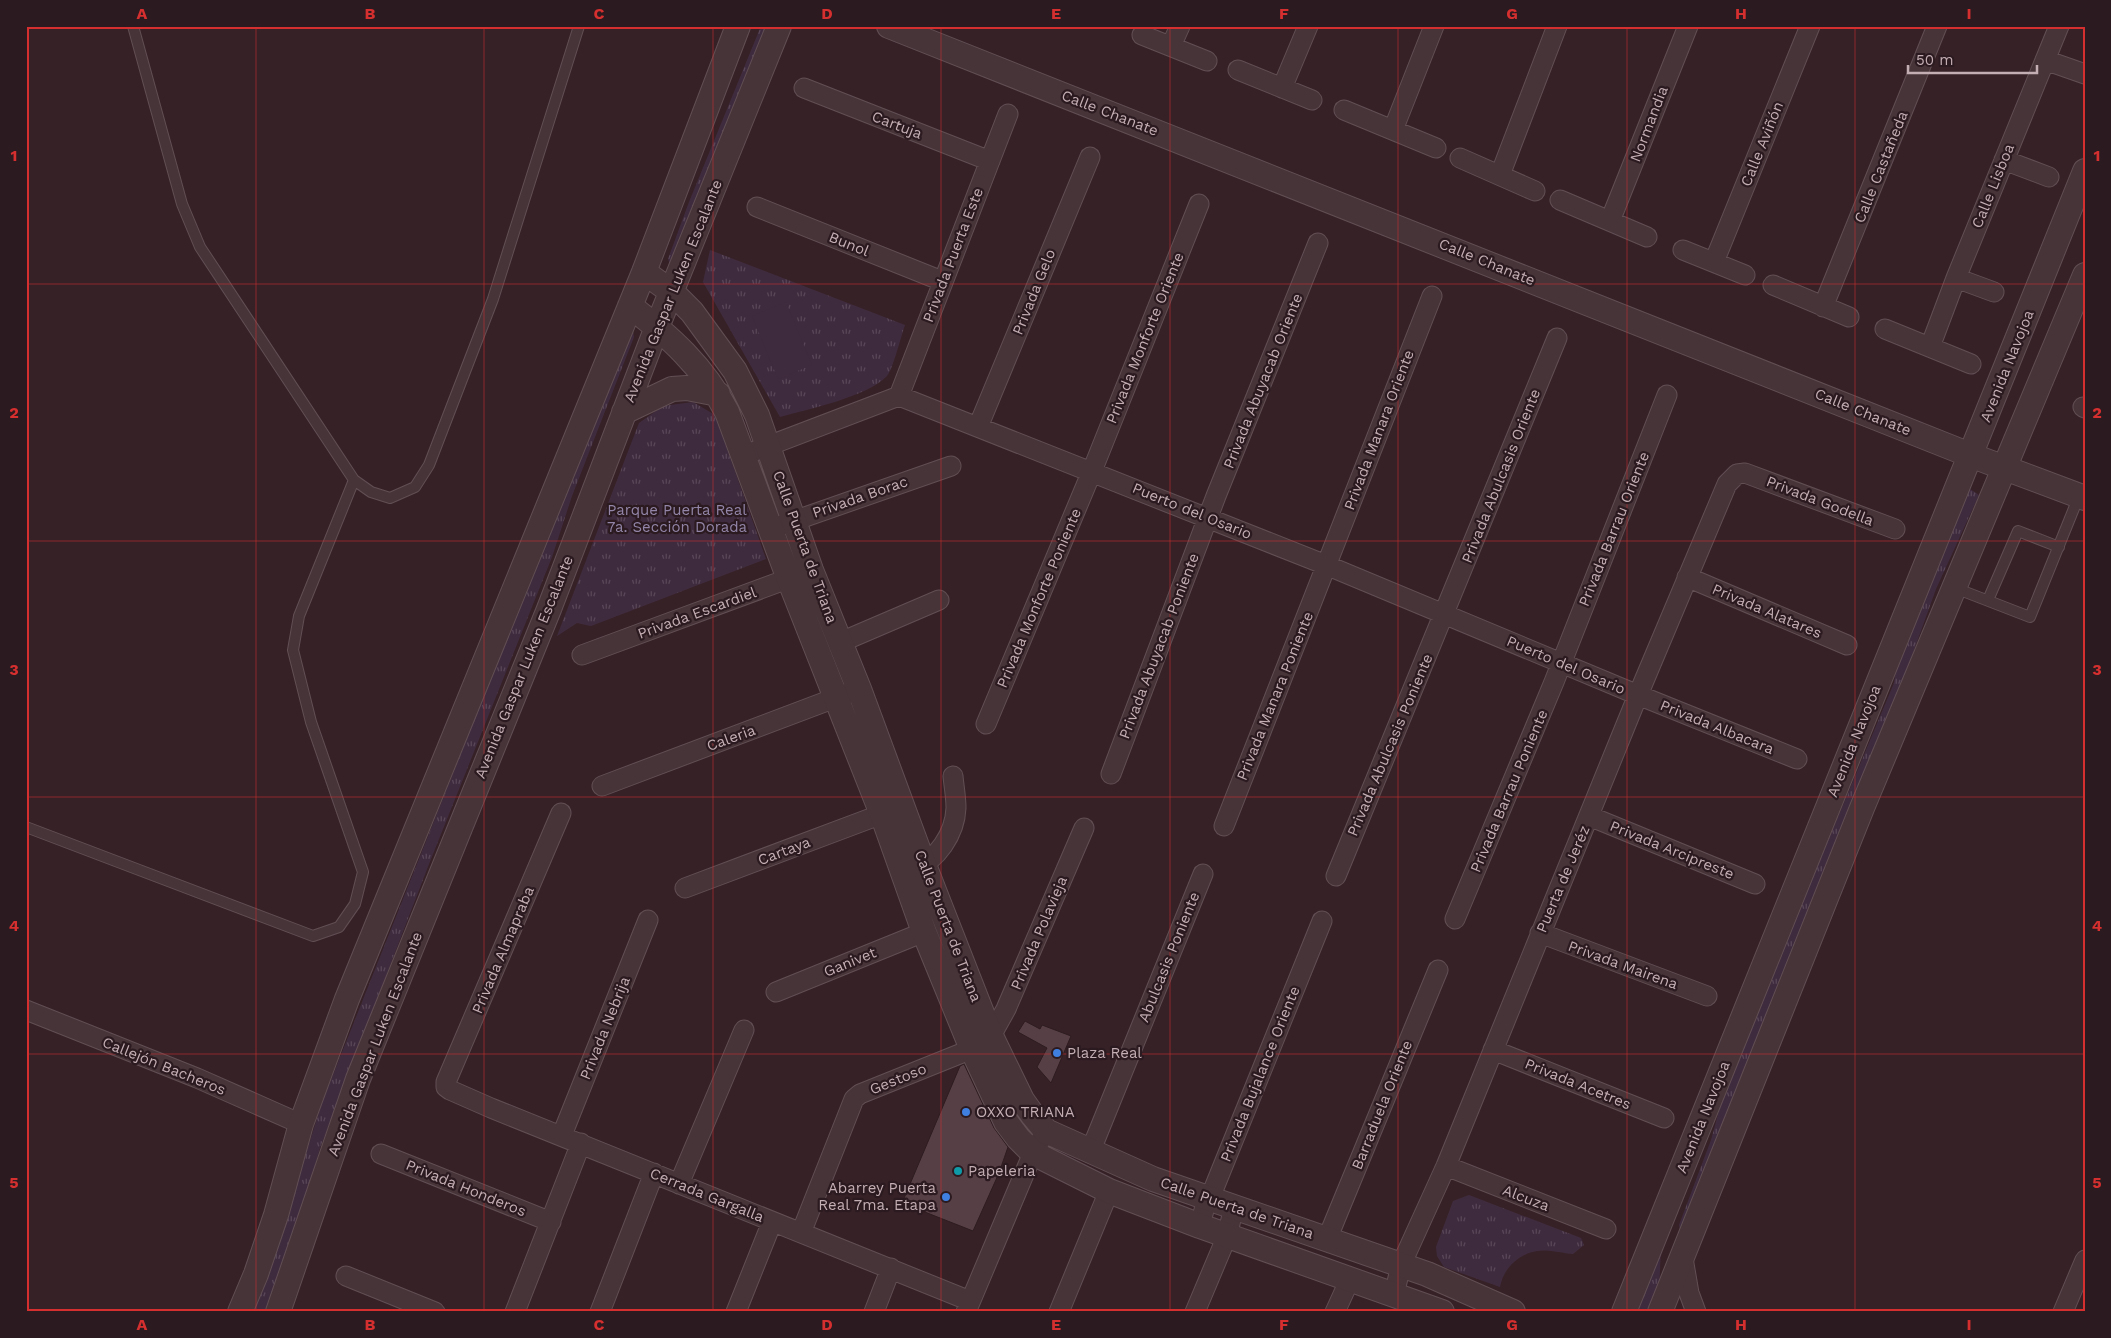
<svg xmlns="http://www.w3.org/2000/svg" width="2111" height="1338" font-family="'Work Sans',sans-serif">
<defs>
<pattern id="grass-tufts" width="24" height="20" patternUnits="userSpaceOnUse" patternTransform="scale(1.25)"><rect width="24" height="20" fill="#3f2b3e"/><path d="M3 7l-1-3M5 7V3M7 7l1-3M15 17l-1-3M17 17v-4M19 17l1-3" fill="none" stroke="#594758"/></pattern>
</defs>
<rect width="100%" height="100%" fill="#362127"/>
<path fill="url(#grass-tufts)" d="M 761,26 L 767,26 L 670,264 L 668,259 L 689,202 Z
M 710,250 L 905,325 C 901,336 893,369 887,376 C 867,397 808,409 780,417 L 703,282 Z
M 633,332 L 634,337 L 572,496 L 552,557 L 429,864 L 320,1148 L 290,1255 L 268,1312 L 253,1312 L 271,1263 L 323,1100 L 628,334 Z
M 693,402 L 715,415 L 766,559 L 591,626 L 577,623 L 557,636 L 639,423 L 663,406 Z
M 1970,489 L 1979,495 L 1936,589 L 1900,689 L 1683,1230 L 1680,1230 L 1679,1225 L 1711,1140 L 1726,1085 L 1894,683 L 1898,657 L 1963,499 Z
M 1469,1195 L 1581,1238 L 1584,1245 L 1573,1254 C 1562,1253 1548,1249 1537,1251 C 1518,1254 1503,1269 1500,1287 L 1444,1267 L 1437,1256 L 1436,1247 L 1453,1201 Z
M 1661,1246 L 1659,1293 L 1651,1312 L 1634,1312 Z"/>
<path fill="#3f2b3e" d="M 786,302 L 812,365 L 778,379 L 752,316 Z"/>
<path fill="#573f46" stroke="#2d1c20" d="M 1025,1021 L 1040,1029 L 1042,1025 L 1071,1036 L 1051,1083 L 1037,1067 L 1047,1048 L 1018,1032 Z
M 964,1064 L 994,1128 L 1008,1147 L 999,1173 L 973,1231 L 902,1203 L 960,1066 Z"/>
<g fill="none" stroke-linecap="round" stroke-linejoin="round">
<defs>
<path id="service" d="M 133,26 L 182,204 L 200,247 L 354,480 L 371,492 L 390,498 L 415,487 L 429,465 L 493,299 L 579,26
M 1955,588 L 2030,617 L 2079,496
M 1988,600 L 2018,531 L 2059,547
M 26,827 L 313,936 L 339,927 L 355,904 L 363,872 L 311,722 L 293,650 L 299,616 L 354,480"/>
<path id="minor" d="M 1142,35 L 1207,61
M 1171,46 L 1180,26
M 2045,60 L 2085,74
M 1238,70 L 1312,100
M 804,88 L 990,161
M 1282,88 L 1308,26
M 1344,110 L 1436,148
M 1393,130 L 1434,26
M 1460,158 L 1535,191
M 2004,160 L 2049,177
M 1500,175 L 1557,26
M 1560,200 L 1647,237
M 757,207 L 942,281
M 1610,221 L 1688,26
M 1683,250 L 1745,275
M 1714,262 L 1810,26
M 1956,278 L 1994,292
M 1773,285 L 1849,317
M 1823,307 L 1937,26
M 1885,329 L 1971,364
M 1930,347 L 1956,278 L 2059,26
M 899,396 L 1008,114
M 2083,407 L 2085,408
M 978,427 L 1090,157
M 742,456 L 899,396 L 1326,565 L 1638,695 L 1797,759
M 782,525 L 951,466
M 1687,577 L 1847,645
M 841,642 L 939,600
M 582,655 L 801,574
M 986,724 L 1092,471 L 1199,204
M 1111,774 L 1216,496 L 1318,243
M 602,786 L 859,689
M 561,813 L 446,1082 L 446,1087 L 450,1090 L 491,1108 L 970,1301
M 1589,816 L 1755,884
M 1224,826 L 1432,296
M 913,870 C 937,860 955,834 956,808 C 956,797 954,787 953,776
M 1336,876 L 1557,338
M 685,888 L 882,814
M 1455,919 L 1554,682 L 1667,395
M 1540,933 L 1707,996
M 776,992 L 924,932
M 26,1010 L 197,1078 L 301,1124
M 1493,1050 L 1664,1118
M 562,1135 L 648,920
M 1087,1150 L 1095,1140 L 1203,874
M 381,1154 L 551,1222
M 1446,1166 L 1606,1229
M 679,1184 L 744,1030
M 1200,1226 L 1207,1198 L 1214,1188 L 1322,921
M 801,1233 L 854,1099 L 860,1094 L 972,1049 L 991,1036 L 1006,1009 L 1084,828
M 1323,1238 L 1330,1232 L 1438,970
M 1683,1258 L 1689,1293 L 1696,1312
M 346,1276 L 435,1312
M 1394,1295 L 1401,1265 L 1446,1166 L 1638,695 L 1727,484 L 1737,474 L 1745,473 L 1895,529
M 515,1312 L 581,1143
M 600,1312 L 654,1173
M 736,1312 L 772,1222
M 874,1312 L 891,1268
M 966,1312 L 1033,1153 L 1046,1131
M 1059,1312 L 1109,1191
M 1195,1312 L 1227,1236 L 1234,1207
M 1335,1312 L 1350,1279
M 2063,1312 L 2085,1260"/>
<path id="tertiary" d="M 889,26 L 1970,455 L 2085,498
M 644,272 L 673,293 L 692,312 L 735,371 L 757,415 L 811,570 L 859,689 L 924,865 L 991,1036 L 1022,1100 L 1032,1114 L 1046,1131 L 1153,1179 L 1427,1274 L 1513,1312
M 630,306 C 669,336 704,367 727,412 L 789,579 L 882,814 L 924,932 L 972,1049 L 1006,1122 L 1018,1138 L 1033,1153 L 1109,1191 L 1200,1226 L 1442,1312
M 624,412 L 672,389 L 687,388 L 718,394
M 240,1312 L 256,1274 L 276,1215 L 301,1124 L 347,999 L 644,272 L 738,26
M 278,1312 L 358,1079 L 549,609 L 657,327 L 779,26
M 1624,1312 L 2085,171
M 1660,1312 L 1862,808 L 2085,275"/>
</defs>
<use href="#service" stroke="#614f54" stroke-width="12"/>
<use href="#minor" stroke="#614f54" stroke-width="21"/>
<use href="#tertiary" stroke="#614f54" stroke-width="26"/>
<use href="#service" stroke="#463439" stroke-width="10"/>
<use href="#minor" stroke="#463439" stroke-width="19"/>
<use href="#tertiary" stroke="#463439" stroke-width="24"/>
</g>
<path fill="none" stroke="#d52f2f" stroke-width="1" stroke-opacity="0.55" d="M 256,26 L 256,1312M 484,26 L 484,1312M 713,26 L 713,1312M 941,26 L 941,1312M 1170,26 L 1170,1312M 1398,26 L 1398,1312M 1627,26 L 1627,1312M 1855,26 L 1855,1312M 26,284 L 2085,284M 26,541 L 2085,541M 26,797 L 2085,797M 26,1054 L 2085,1054"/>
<g fill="#3f7fe0" stroke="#2b1a1f" stroke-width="2">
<circle cx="1057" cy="1053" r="5"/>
<circle cx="966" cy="1112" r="5"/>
<circle cx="946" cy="1197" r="5"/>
</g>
<circle fill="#0f9aa8" stroke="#2b1a1f" stroke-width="2" cx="958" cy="1171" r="5"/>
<g text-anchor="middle" stroke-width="4.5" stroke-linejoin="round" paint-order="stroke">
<g font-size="15" fill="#c3aeb4" stroke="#2b1a1f">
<text transform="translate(1110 113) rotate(21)" y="5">Calle Chanate</text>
<text transform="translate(1649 124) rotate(-69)" y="5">Normandia</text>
<text transform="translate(897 125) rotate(21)" y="5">Cartuja</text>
<text transform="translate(1762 144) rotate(-68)" y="5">Calle Aviñón</text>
<text transform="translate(1881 167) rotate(-68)" y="5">Calle Castañeda</text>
<text transform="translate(1993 186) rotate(-68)" y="5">Calle Lisboa</text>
<text transform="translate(849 244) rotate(22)" y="5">Bunol</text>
<text transform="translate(953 255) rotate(-69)" y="5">Privada Puerta Este</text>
<text transform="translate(1487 262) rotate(22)" y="5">Calle Chanate</text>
<text transform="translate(673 291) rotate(-68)" y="5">Avenida Gaspar Luken Escalante</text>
<text transform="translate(1034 292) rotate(-68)" y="5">Privada Gelo</text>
<text transform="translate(1145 338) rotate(-68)" y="5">Privada Monforte Oriente</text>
<text transform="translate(2007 366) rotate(-68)" y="5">Avenida Navojoa</text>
<text transform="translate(1263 381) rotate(-68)" y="5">Privada Abuyacab Oriente</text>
<text transform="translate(1863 412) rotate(22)" y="5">Calle Chanate</text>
<text transform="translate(1379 430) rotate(-69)" y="5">Privada Manara Oriente</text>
<text transform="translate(1501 476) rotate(-68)" y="5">Privada Abulcasis Oriente</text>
<text transform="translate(860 497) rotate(-19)" y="5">Privada Borac</text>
<text transform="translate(1820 501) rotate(21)" y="5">Privada Godella</text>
<text transform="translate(1192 511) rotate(22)" y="5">Puerto del Osario</text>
<text transform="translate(1614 529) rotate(-68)" y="5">Privada Barrau Oriente</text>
<text transform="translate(805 547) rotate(70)" y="5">Calle Puerta de Triana</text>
<text transform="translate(1039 598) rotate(-67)" y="5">Privada Monforte Poniente</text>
<text transform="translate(1767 611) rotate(23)" y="5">Privada Alatares</text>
<text transform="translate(697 613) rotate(-20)" y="5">Privada Escardiel</text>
<text transform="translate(1159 646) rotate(-69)" y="5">Privada Abuyacab Poniente</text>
<text transform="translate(1566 665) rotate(23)" y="5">Puerto del Osario</text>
<text transform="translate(524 667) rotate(-68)" y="5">Avenida Gaspar Luken Escalante</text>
<text transform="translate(1275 696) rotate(-68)" y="5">Privada Manara Poniente</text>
<text transform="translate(1717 727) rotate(22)" y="5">Privada Albacara</text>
<text transform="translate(731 738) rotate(-20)" y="5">Caleria</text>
<text transform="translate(1854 741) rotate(-68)" y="5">Avenida Navojoa</text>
<text transform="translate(1390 745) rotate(-67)" y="5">Privada Abulcasis Poniente</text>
<text transform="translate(1509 791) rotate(-67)" y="5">Privada Barrau Poniente</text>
<text transform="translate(1672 850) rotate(22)" y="5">Privada Arcipreste</text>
<text transform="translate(784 851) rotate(-21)" y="5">Cartaya</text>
<text transform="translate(1563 879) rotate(-67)" y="5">Puerta de Jeréz</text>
<text transform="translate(948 926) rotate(69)" y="5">Calle Puerta de Triana</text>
<text transform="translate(1039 933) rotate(-67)" y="5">Privada Polavieja</text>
<text transform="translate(503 950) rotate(-67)" y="5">Privada Almapraba</text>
<text transform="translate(1169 957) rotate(-68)" y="5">Abulcasis Poniente</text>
<text transform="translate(850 962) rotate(-22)" y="5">Ganivet</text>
<text transform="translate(1623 965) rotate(20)" y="5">Privada Mairena</text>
<text transform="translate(605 1028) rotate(-68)" y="5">Privada Nebrija</text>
<text transform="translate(375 1044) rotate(-69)" y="5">Avenida Gaspar Luken Escalante</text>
<text transform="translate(164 1066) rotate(22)" y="5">Callejón Bacheros</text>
<text transform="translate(1260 1074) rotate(-68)" y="5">Privada Bujalance Oriente</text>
<text transform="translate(898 1079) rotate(-22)" y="5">Gestoso</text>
<text transform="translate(1578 1084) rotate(22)" y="5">Privada Acetres</text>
<text transform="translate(1382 1105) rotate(-68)" y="5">Barraduela Oriente</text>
<text transform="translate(1703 1117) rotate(-68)" y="5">Avenida Navojoa</text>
<text transform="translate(466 1188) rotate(22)" y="5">Privada Honderos</text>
<text transform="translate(707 1195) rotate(22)" y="5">Cerrada Gargalla</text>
<text transform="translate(1526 1198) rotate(21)" y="5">Alcuza</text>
<text transform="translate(1237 1208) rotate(19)" y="5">Calle Puerta de Triana</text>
</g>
<g font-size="15" fill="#9285a8" stroke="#2b1a1f">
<text x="677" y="515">Parque Puerta Real<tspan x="677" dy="17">7a. Sección Dorada</tspan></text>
</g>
<g font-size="15" fill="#c3aeb4" stroke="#2b1a1f" text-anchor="start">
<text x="1067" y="1058">Plaza Real</text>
<text x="976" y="1117">OXXO TRIANA</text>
<text x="968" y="1176">Papeleria</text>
<text x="936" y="1193" text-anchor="end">Abarrey Puerta<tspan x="936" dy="17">Real 7ma. Etapa</tspan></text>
</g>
</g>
<rect width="2111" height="1338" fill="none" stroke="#2b1a1f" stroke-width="55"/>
<path d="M1908 65v8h129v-8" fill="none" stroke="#c3aeb4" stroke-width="2.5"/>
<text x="1916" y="65" font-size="15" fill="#c3aeb4" stroke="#2b1a1f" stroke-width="4" paint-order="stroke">50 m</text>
<rect x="28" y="28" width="2056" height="1282" fill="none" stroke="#d52f2f" stroke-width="2"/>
<g font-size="16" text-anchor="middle" font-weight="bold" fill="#d52f2f">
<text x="142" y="19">A</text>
<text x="370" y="19">B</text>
<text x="599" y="19">C</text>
<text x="827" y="19">D</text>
<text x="1056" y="19">E</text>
<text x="1284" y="19">F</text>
<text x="1512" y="19">G</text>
<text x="1741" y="19">H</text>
<text x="1969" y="19">I</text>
<text x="14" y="161">1</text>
<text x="2097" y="161">1</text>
<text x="14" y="418">2</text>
<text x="2097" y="418">2</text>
<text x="14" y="675">3</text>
<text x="2097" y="675">3</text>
<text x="14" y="931">4</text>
<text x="2097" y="931">4</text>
<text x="14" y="1188">5</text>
<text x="2097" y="1188">5</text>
<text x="142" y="1330">A</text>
<text x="370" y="1330">B</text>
<text x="599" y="1330">C</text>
<text x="827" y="1330">D</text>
<text x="1056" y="1330">E</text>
<text x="1284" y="1330">F</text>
<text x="1512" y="1330">G</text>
<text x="1741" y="1330">H</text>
<text x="1969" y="1330">I</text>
</g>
</svg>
